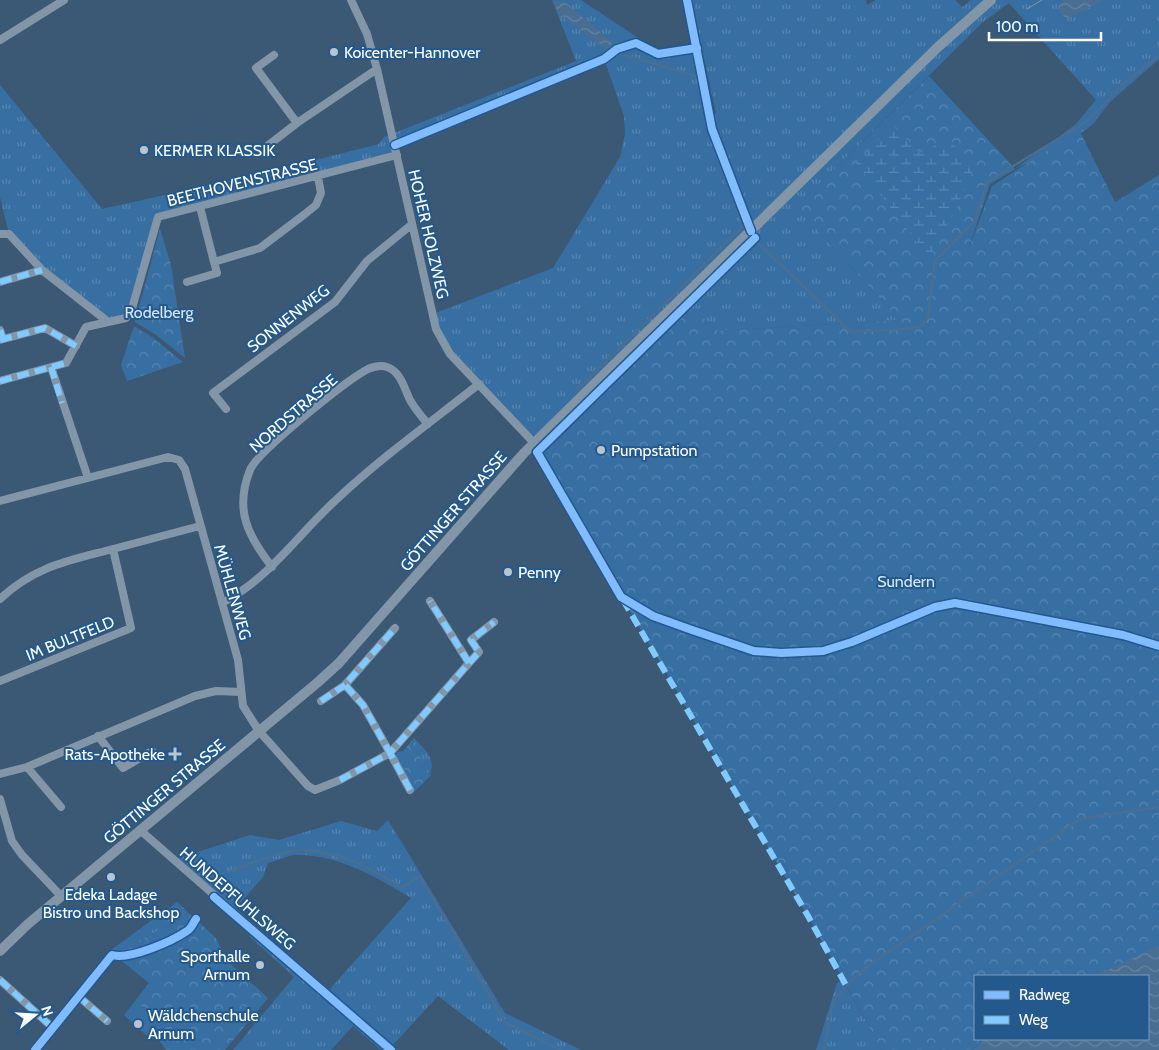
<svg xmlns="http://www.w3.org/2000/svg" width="1159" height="1050" font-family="Cabin,sans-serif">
<defs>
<pattern id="grass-tufts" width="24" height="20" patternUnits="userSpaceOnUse" patternTransform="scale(1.25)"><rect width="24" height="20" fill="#386fa3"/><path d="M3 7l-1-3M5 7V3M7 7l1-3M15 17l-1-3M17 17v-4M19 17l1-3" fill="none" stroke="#5685b1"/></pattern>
<pattern id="forest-crowns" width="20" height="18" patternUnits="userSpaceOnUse" patternTransform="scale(1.25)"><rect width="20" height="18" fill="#386fa3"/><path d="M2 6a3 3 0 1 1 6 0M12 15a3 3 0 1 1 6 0" fill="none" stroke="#5685b1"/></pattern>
<pattern id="wetland-marsh" width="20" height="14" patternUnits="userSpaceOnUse" patternTransform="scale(1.25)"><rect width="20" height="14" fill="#386fa3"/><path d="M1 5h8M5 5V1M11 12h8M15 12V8" fill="none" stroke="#5685b1"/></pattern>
<pattern id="water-waves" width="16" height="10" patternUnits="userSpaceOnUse" patternTransform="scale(1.25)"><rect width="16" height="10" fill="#496e91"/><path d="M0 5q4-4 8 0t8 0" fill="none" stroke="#6484a2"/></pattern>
</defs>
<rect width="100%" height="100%" fill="#3b5875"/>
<path fill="url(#grass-tufts)" d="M 552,0 L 581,0 L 658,51 L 695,45 L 709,115 L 716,113 L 691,0 L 866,0 L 867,5 L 876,0 L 955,0 L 962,7 L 971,0 L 1159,0 L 1159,59 L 1110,102 L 1094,123 L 1070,142 L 1015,169 L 1076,124 L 1096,100 L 1009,3 L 983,22 L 796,207 L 900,320 L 718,331 L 692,308 L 540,457 L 534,443 L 450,354 L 433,314 L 553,268 L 620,157 L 625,134 L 624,116 L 604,59 L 395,145 L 397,155 L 158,217 L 131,312 L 107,321 L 42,270 L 9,234 L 0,197 L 0,85 L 102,209 L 264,173 L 379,144 L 384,137 L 576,61 Z
M 414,738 C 425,750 436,758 430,774 L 411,742 Z
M 388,820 L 505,1013 L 581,1050 L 509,1050 L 438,996 L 393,1045 L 398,1050 L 381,1050 L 353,1026 L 331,1050 L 233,1050 L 294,977 L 249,936 L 250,934 L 296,975 L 302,968 L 329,990 L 411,898 C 379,878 335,853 295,855 C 286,856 277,861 268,863 L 263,877 L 235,909 L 176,859 L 250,835 L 279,840 L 341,821 L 377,831 Z
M 177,902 L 190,914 L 113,954 L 108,952 Z
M 843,980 L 848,989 L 882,1050 L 816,1050 L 837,983 Z"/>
<path fill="url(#forest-crowns)" d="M 929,76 L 1015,169 L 990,184 L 966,256 L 992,186 L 1079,130 L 1115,202 L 1159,175 L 1159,993 L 1148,976 L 975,976 L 975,1039 L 1015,1039 L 980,1050 L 882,1050 L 808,916 L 540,457 L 692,308 L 718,331 L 900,320 L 796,207 Z
M 160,229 L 171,265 L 185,358 L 155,334 L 135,322 Z
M 134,326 L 152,337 L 183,362 L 127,381 L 121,365 Z
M 411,742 L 431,775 L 414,792 L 395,759 L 397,752 L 403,751 Z
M 190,914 L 216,938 L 226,960 L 268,998 L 225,1050 L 166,1050 L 152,1030 L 158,1021 L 135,1001 L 149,983 L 113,954 Z"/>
<path fill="url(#wetland-marsh)" d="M 893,125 L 920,153 L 950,138 L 972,172 L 957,207 L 929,258 L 856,163 Z"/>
<path fill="#386fa3" d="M 135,1001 L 158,1021 L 147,1036 L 124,1015 Z"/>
<path fill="url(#water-waves)" d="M 1065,0 L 1103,0 L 1070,18 L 1064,17 L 1060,13 L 1059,4 Z
M 553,1 L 565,2 L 613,43 L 606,49 L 558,13 Z
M 1159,946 L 1159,1050 L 974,1050 L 986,1039 L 1148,1039 L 1148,976 L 1094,976 Z"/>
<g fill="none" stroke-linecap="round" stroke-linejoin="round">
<path stroke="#496e91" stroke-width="2.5" d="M 756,241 L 851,332 L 919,328 L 928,318 L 935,261 L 974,222 L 987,182 L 1089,120 L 1122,85 L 1159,56
M 575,392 L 743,226 L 707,127 L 698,77 L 618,53 L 610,46
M 231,871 C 250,864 273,854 293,851 C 330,847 372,867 401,888 L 420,876 L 505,1022 L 561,1050
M 824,1050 L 833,1001 L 860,972 L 1080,819 L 1159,807"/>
<path stroke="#8296a8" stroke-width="8" d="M 351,0 L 367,34 L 377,69 L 436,329 L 450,354 L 534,443
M 0,40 L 64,0
M 274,55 L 256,68 L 297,123
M 257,154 L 297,123 L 377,69
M 200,207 L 214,262 L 260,248 L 305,214 L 316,205 L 321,193 L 318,177
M 0,234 L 9,234 L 42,270 L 107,321
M 0,282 L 42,270
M 187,282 L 217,273 L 214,262
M 0,330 L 3,339
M 0,340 L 45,328 L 76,346
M 51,367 L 88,478
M 0,381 L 66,363 L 86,327 L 126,318 L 131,312 L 158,217 L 397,155
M 226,409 L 213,393 L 335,302 L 367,261 L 411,225
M 0,501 L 168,457 L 179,460 L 185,469 L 238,660 L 243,706 L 259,731 L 308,786 L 315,790 L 340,780 L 390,753 L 363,705 L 345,685 L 395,628
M 272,567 C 248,536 234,510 250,470 C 258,451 347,380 368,369 C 373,367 381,365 387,367 C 401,372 404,388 410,400 C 415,409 421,416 428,424
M 0,599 C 35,566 68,561 113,549
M 222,603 C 270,578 298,534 337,499 C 382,457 431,422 479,384
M 469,663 L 479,652 L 471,640 L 494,622
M 0,681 L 131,628 L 113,549 L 200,526
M 321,701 L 345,685
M 98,736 L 123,768 L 152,751
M 27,767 L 61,807
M 0,774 L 27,767 L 195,696 L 216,691 L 241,692
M 410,790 L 390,753 L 469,663 L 430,601
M 0,799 L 12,841 L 22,855 L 61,896
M 140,830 L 318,986
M 0,980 L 53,1028
M 78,996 L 107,1021
M 35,1050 L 112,955"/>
<path stroke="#8296a8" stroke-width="10" d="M 0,951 L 28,924 L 317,683 L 339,663 L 524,453 L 938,47 L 991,0"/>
<path stroke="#8294a8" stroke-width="1" d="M 1027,9 L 1042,0"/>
<path stroke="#80caff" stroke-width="6" stroke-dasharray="12 6" stroke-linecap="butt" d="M 0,282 L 42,270
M 0,330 L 3,339
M 0,340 L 45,328 L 76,346
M 51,367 L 62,403
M 0,381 L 66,363
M 623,600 L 808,916 L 848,989
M 469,663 L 479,652 L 471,640 L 494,622
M 321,701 L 345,685
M 340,780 L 390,753 L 363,705 L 345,685 L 395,628
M 410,790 L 390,753 L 469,663 L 430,601
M 0,980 L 53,1028
M 78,996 L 107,1021"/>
<defs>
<path id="cycleway" d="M 687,0 L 712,129 L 751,231
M 395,145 L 604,59 L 617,49 L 636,43 L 658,54 L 697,48
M 755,238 L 537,452 L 621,597 L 653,616 L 692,630 L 754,651 L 781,653 L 823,651 L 852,642 L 935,607 L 955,603 L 1123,635 L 1159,646
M 214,897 L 391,1050
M 35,1050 L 112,955 C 129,960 171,942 187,931 C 191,929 193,923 196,919"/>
</defs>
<use href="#cycleway" stroke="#23598d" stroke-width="11"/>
<use href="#cycleway" stroke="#80bcff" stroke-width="8"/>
</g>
<g fill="#bac5cf" stroke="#23598d" stroke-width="2">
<circle cx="334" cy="52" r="5"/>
<circle cx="144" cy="150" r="5"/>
<circle cx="601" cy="450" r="5"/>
<circle cx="508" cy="572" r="5"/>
<path d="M172.5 746.5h5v5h5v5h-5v5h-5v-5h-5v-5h5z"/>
<circle cx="111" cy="877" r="5"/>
<circle cx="260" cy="965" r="5"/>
<circle cx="138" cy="1024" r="5"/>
</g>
<g text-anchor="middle" stroke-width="4" stroke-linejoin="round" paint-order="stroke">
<g font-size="16" fill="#fff" stroke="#23598d" text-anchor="start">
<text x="344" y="58">Koicenter-Hannover</text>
<text x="154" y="156">KERMER KLASSIK</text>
<text x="611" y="456">Pumpstation</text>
<text x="518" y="578">Penny</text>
<text x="165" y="760" text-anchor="end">Rats-Apotheke</text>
<text x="111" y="900" text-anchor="middle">Edeka Ladage<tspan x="111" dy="18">Bistro und Backshop</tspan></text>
<text x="250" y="962" text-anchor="end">Sporthalle<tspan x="250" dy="18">Arnum</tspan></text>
<text x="148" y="1021">Wäldchenschule<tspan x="148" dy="18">Arnum</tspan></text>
</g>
<g font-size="16" fill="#fff" stroke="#23598d">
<text transform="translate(242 182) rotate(-14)" y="6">BEETHOVENSTRASSE</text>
<text transform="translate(429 234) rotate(77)" y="6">HOHER HOLZWEG</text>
<text transform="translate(288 318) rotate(-38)" y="6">SONNENWEG</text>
<text transform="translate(293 413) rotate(-41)" y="6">NORDSTRASSE</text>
<text transform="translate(453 511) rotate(-49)" y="6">GÖTTINGER STRASSE</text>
<text transform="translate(233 592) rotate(74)" y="6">MÜHLENWEG</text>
<text transform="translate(70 638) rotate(-22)" y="6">IM BULTFELD</text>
<text transform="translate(164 791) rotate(-40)" y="6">GÖTTINGER STRASSE</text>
<text transform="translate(238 898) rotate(41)" y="6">HUNDEPFUHLSWEG</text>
</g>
<g font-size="16" fill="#d6e8f8" stroke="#23598d">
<text x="159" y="318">Rodelberg</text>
<text x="906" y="587">Sundern</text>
</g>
</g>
<rect x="974" y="975" width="175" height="65" fill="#23598d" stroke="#7b9bbb"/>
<rect x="984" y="991" width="25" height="8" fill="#80bcff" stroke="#7b9bbb"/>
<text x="1019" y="1000" font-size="15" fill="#ffffff">Radweg</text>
<rect x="984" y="1016" width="25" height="8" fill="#80caff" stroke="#7b9bbb"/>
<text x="1019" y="1025" font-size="15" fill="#ffffff">Weg</text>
<g transform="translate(35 1015) rotate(72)" stroke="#23598d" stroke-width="4" paint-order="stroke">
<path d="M0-4L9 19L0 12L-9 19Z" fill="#ffffff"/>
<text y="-8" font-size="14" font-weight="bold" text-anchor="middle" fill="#ffffff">N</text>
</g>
<path d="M989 32v8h112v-8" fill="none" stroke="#ffffff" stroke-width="2.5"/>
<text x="996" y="32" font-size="15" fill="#ffffff" stroke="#23598d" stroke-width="4" paint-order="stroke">100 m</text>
</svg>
